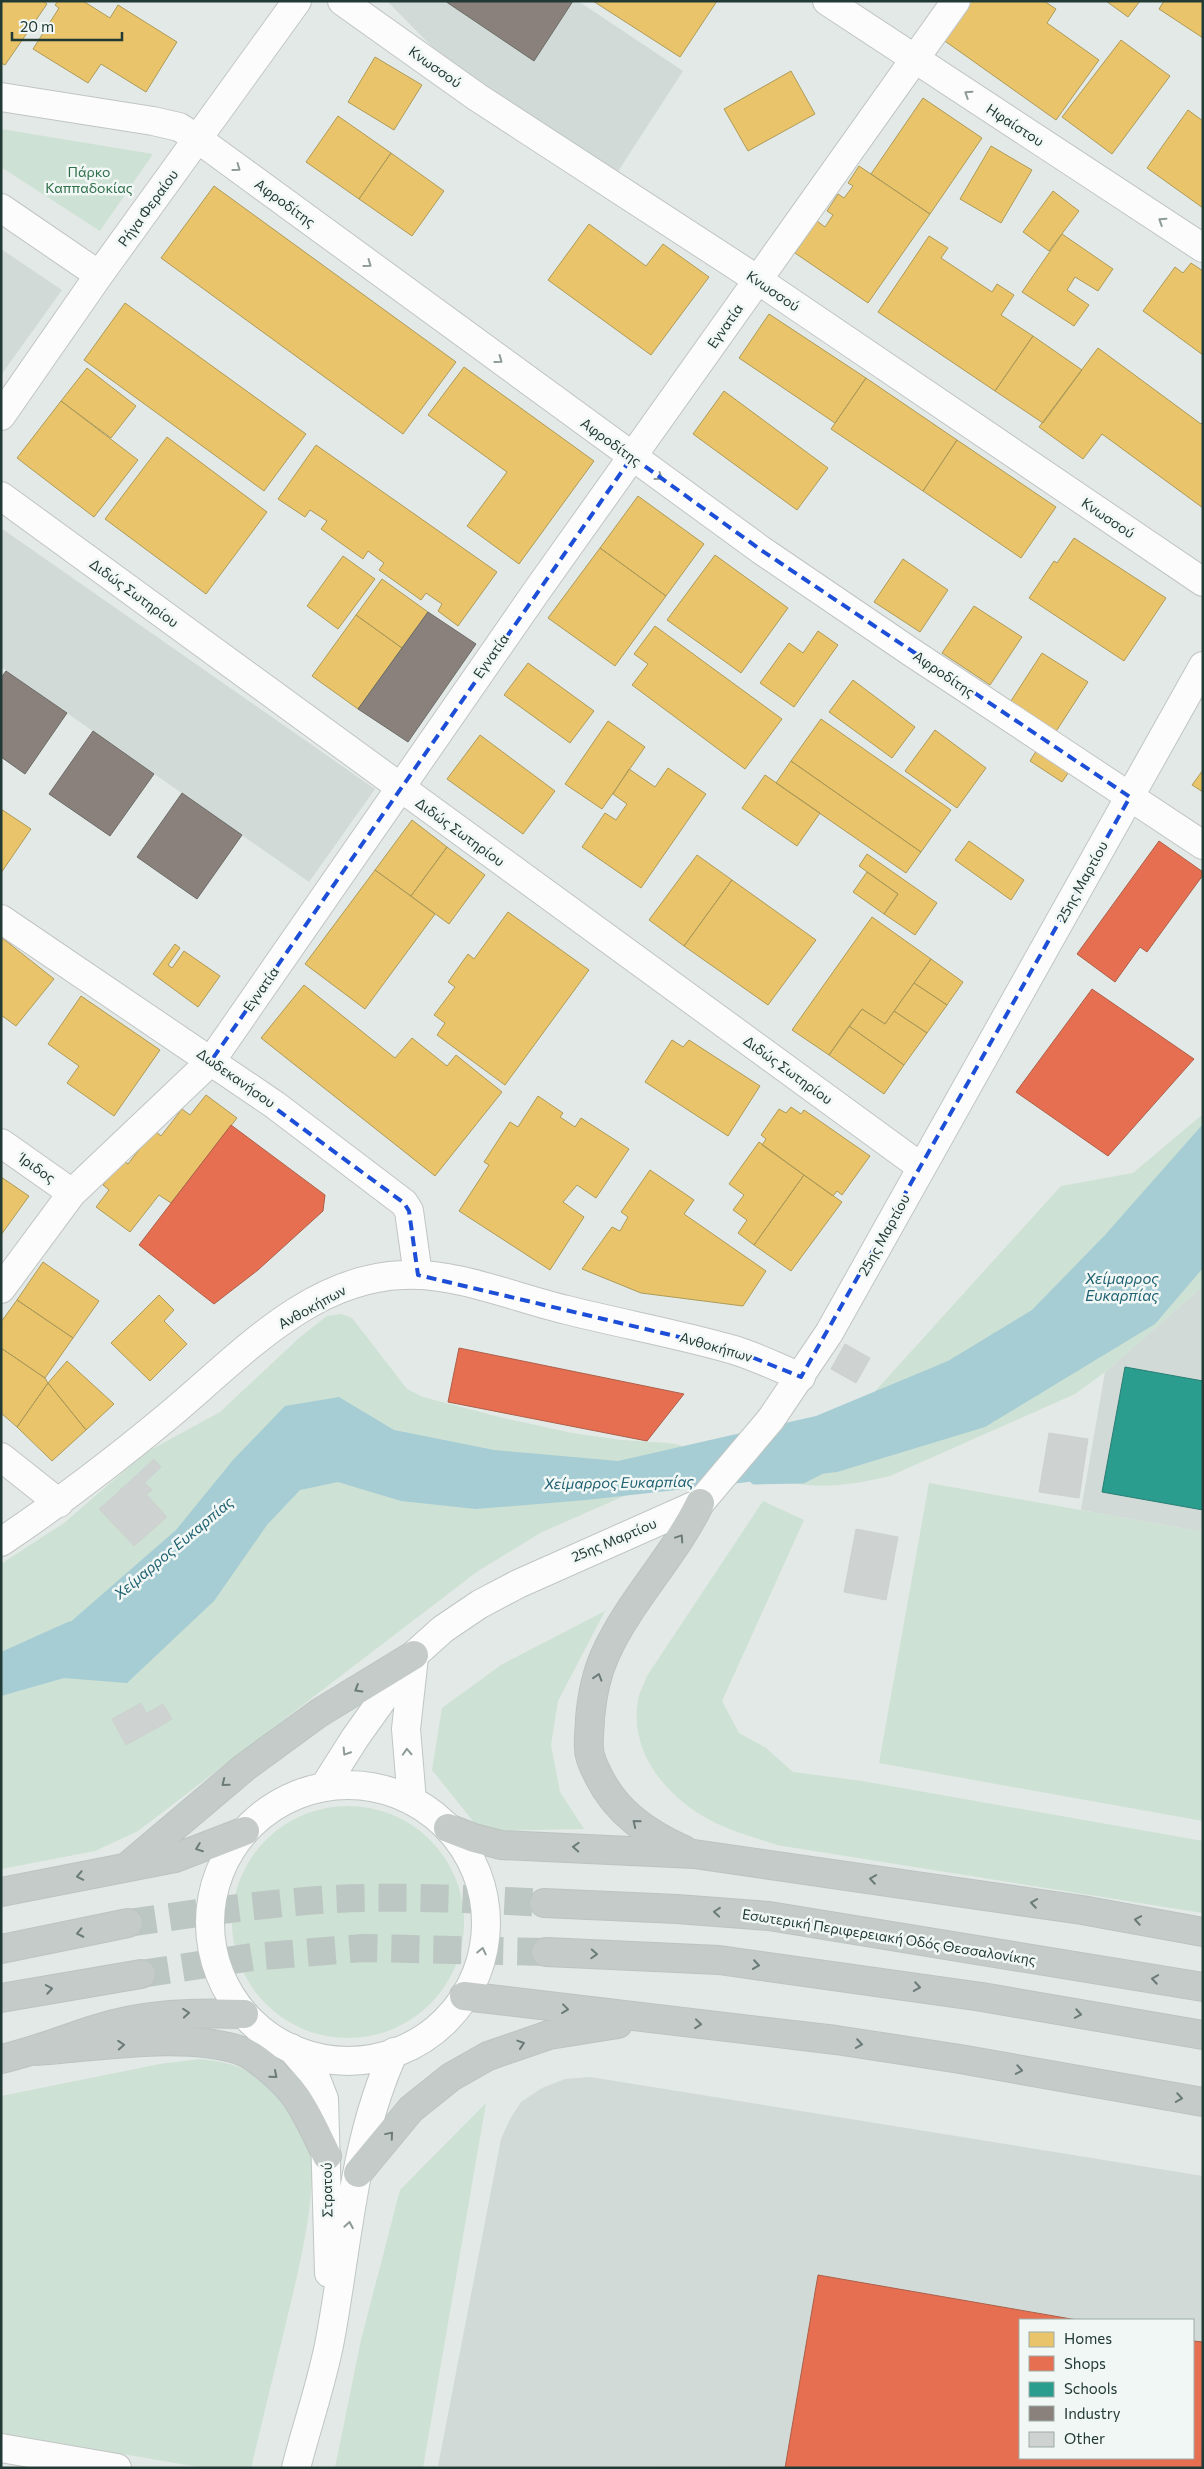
<svg xmlns="http://www.w3.org/2000/svg" width="1204" height="2469" font-family="Commissioner,sans-serif">
<rect width="100%" height="100%" fill="#e3e9e6"/>
<path fill="#d1dad6" fill-rule="evenodd" d="M 387,1 L 578,1 L 683,71 L 615,176 L 452,67 Z
M 1,249 L 62,290 L 1,375 Z
M 1,528 L 375,789 L 309,882 L 1,667 Z
M 1203,1286 L 1203,1532 L 1081,1510 L 1105,1372 Z
M 590,2077 L 1203,2176 L 1203,2468 L 438,2466 L 501,2139 L 510,2119 L 521,2102 L 542,2088 L 565,2079 ZM 1020,2320 L 1193,2320 L 1193,2458 L 1020,2458 Z"/>
<path fill="#cde1d4" d="M 1,129 L 153,154 L 100,231 L 1,167 Z
M 1203,1114 L 1203,1286 L 1105,1372 L 1075,1394 L 890,1476 C 856,1484 826,1489 792,1483 L 1061,1186 L 1133,1173 Z
M 341,1314 L 352,1318 L 407,1389 L 423,1397 L 503,1418 L 572,1433 L 621,1440 L 668,1443 L 680,1445 L 685,1449 L 638,1490 L 542,1532 L 478,1571 L 138,1831 L 95,1851 L 1,1869 L 1,1564 L 64,1523 L 145,1453 L 220,1412 L 299,1338 L 327,1316 Z
M 929,1483 L 1203,1532 L 1203,1821 L 879,1763 Z
M 763,1501 L 804,1520 L 722,1701 L 739,1733 L 766,1748 L 793,1772 L 862,1781 L 1203,1841 L 1203,1913 L 777,1845 C 754,1837 730,1831 708,1819 C 666,1796 629,1752 638,1701 C 639,1693 644,1684 647,1676 Z
M 605,1611 L 558,1701 L 551,1745 L 560,1792 L 584,1829 L 481,1831 L 432,1770 L 442,1708 L 501,1665 Z
M232 1922a116 116 0 1 1 232 0a116 116 0 1 1-232 0Z
M 200,2059 C 244,2063 269,2078 293,2115 C 297,2122 304,2130 307,2138 C 323,2182 295,2284 284,2331 C 273,2377 262,2422 251,2468 L 204,2468 L 1,2433 L 1,2096 L 160,2064 Z
M 486,2103 L 423,2468 L 335,2468 L 361,2340 L 400,2190 Z"/>
<path fill="#a6ccd4" d="M 1203,1124 L 1203,1268 L 1155,1324 L 985,1427 L 837,1472 L 586,1500 L 476,1509 L 401,1501 L 338,1482 L 300,1490 L 267,1525 L 214,1601 L 127,1683 L 64,1678 L 1,1696 L 1,1655 L 52,1638 L 176,1530 L 233,1460 L 285,1406 L 339,1397 L 394,1430 L 494,1450 L 618,1461 L 816,1416 L 948,1361 L 1032,1310 L 1105,1235 Z"/>
<path fill="#e9c46a" stroke="#ad9b5a" d="M 1,1 L 43,1 L 47,4 L 5,65 L 1,63 Z
M 58,1 L 83,1 L 110,18 L 118,5 L 177,42 L 146,92 L 101,64 L 88,83 L 33,49 L 59,8 L 55,5 Z
M 593,1 L 717,1 L 680,57 Z
M 968,1 L 1044,1 L 1056,9 L 1047,23 L 1099,60 L 1056,120 L 942,39 Z
M 1106,1 L 1140,1 L 1128,17 Z
M 1164,1 L 1203,1 L 1203,38 L 1159,9 Z
M 1121,40 L 1170,76 L 1112,154 L 1062,117 Z
M 375,57 L 422,85 L 394,130 L 348,102 Z
M 791,71 L 815,114 L 748,151 L 724,109 Z
M 923,98 L 982,138 L 930,214 L 871,174 Z
M 1188,110 L 1203,121 L 1203,208 L 1147,168 Z
M 338,116 L 391,153 L 359,199 L 306,162 Z
M 991,146 L 1032,170 L 1001,223 L 960,199 Z
M 391,153 L 444,191 L 412,236 L 359,199 Z
M 859,166 L 930,214 L 868,303 L 795,253 L 817,221 L 825,227 L 833,215 L 827,211 L 838,194 L 844,198 L 853,186 L 848,183 Z
M 214,186 L 456,362 L 403,434 L 161,258 Z
M 1053,191 L 1079,211 L 1049,251 L 1023,232 Z
M 589,224 L 646,266 L 663,244 L 709,277 L 651,355 L 548,280 Z
M 1062,234 L 1113,269 L 1098,291 L 1075,277 L 1067,290 L 1089,305 L 1074,326 L 1022,292 Z
M 929,236 L 948,248 L 941,258 L 992,292 L 997,284 L 1014,295 L 1001,315 L 1033,336 L 995,391 L 878,312 Z
M 1191,263 L 1203,271 L 1203,355 L 1143,311 L 1175,267 L 1183,273 Z
M 125,303 L 306,434 L 264,491 L 84,360 Z
M 769,314 L 866,378 L 835,423 L 739,358 Z
M 1033,336 L 1082,370 L 1043,423 L 995,391 Z
M 1098,348 L 1201,424 L 1203,422 L 1203,508 L 1102,434 L 1083,459 L 1039,427 Z
M 464,367 L 594,461 L 519,564 L 467,526 L 507,472 L 428,415 Z
M 87,368 L 136,406 L 111,438 L 61,401 Z
M 866,378 L 957,440 L 923,491 L 831,429 Z
M 724,391 L 828,468 L 797,510 L 693,434 Z
M 61,401 L 138,460 L 94,517 L 17,458 Z
M 167,437 L 267,512 L 206,594 L 105,519 Z
M 957,440 L 1056,507 L 1021,558 L 923,491 Z
M 316,445 L 497,572 L 458,626 L 438,611 L 442,604 L 426,593 L 421,600 L 379,570 L 384,563 L 368,551 L 363,559 L 321,529 L 327,521 L 310,510 L 305,517 L 278,499 Z
M 638,496 L 704,544 L 666,596 L 600,548 Z
M 1074,538 L 1166,598 L 1124,661 L 1029,598 L 1054,561 L 1057,563 Z
M 600,548 L 666,596 L 615,666 L 548,618 Z
M 715,555 L 788,608 L 741,673 L 667,620 Z
M 343,556 L 375,579 L 338,629 L 307,606 Z
M 903,559 L 948,590 L 920,632 L 874,602 Z
M 382,579 L 428,612 L 402,648 L 356,615 Z
M 974,606 L 1022,637 L 990,685 L 942,653 Z
M 356,615 L 402,648 L 358,709 L 312,676 Z
M 655,626 L 782,719 L 745,769 L 632,685 L 648,664 L 634,654 Z
M 818,631 L 838,645 L 794,707 L 760,683 L 789,643 L 803,653 Z
M 1042,653 L 1088,682 L 1055,733 L 1009,704 Z
M 528,663 L 594,711 L 570,743 L 504,695 Z
M 853,680 L 915,727 L 892,758 L 829,712 Z
M 821,719 L 951,810 L 921,852 L 791,761 Z
M 608,721 L 645,747 L 602,809 L 565,784 Z
M 935,730 L 986,768 L 957,808 L 905,771 Z
M 480,735 L 555,791 L 523,834 L 447,779 Z
M 1038,748 L 1071,769 L 1062,782 L 1030,761 Z
M 791,761 L 921,852 L 906,873 L 776,783 Z
M 668,768 L 706,794 L 641,888 L 582,847 L 605,813 L 616,820 L 627,804 L 613,794 L 629,769 L 655,787 Z
M 1203,770 L 1203,792 L 1192,785 Z
M 765,775 L 820,813 L 797,846 L 742,808 Z
M 1,809 L 31,829 L 1,873 Z
M 412,820 L 447,847 L 411,896 L 375,870 Z
M 969,841 L 1024,880 L 1011,900 L 955,860 Z
M 447,847 L 485,875 L 449,924 L 411,896 Z
M 867,854 L 937,903 L 915,935 L 884,914 L 898,894 L 859,866 Z
M 697,855 L 732,880 L 684,946 L 649,920 Z
M 375,870 L 435,914 L 365,1009 L 305,964 Z
M 867,872 L 898,894 L 884,914 L 853,892 Z
M 732,880 L 816,940 L 768,1005 L 684,946 Z
M 508,912 L 589,970 L 505,1085 L 437,1035 L 445,1023 L 434,1015 L 455,987 L 448,982 L 468,954 L 474,959 Z
M 872,917 L 931,959 L 885,1024 L 862,1009 L 829,1055 L 792,1030 Z
M 1,937 L 54,979 L 16,1026 L 1,1015 Z
M 175,944 L 180,948 L 168,965 L 172,968 L 184,951 L 220,976 L 198,1007 L 153,974 Z
M 931,959 L 963,982 L 947,1005 L 914,983 Z
M 914,983 L 947,1005 L 927,1033 L 894,1011 Z
M 304,985 L 395,1058 L 412,1038 L 447,1066 L 456,1055 L 502,1092 L 435,1176 L 261,1038 Z
M 81,996 L 160,1050 L 114,1116 L 67,1083 L 79,1066 L 48,1044 Z
M 862,1009 L 885,1024 L 894,1011 L 927,1033 L 904,1065 L 849,1026 Z
M 849,1026 L 904,1065 L 884,1094 L 829,1055 Z
M 672,1040 L 683,1047 L 689,1040 L 760,1086 L 728,1136 L 645,1082 Z
M 206,1095 L 237,1118 L 171,1203 L 159,1195 L 130,1232 L 96,1207 L 109,1190 L 103,1185 L 122,1159 L 128,1164 L 154,1130 L 161,1136 L 182,1109 L 190,1115 Z
M 538,1096 L 563,1113 L 560,1117 L 575,1127 L 581,1118 L 629,1149 L 596,1198 L 577,1185 L 563,1202 L 584,1217 L 550,1270 L 459,1211 L 489,1165 L 484,1162 L 510,1122 L 518,1127 Z
M 791,1107 L 801,1114 L 804,1110 L 870,1156 L 842,1195 L 837,1191 L 833,1196 L 762,1145 L 766,1139 L 761,1135 L 779,1109 L 786,1113 Z
M 759,1142 L 804,1175 L 754,1245 L 738,1233 L 747,1220 L 733,1210 L 744,1195 L 729,1184 Z
M 650,1170 L 694,1200 L 684,1214 L 766,1271 L 743,1306 L 641,1293 L 582,1269 L 612,1227 L 620,1231 L 628,1217 L 621,1212 Z
M 804,1175 L 842,1202 L 791,1271 L 754,1245 Z
M 1,1177 L 29,1196 L 1,1235 Z
M 43,1262 L 99,1301 L 73,1338 L 17,1300 Z
M 159,1295 L 174,1310 L 164,1321 L 187,1344 L 150,1381 L 111,1343 Z
M 17,1300 L 73,1338 L 45,1378 L 1,1348 L 1,1322 Z
M 1,1348 L 45,1378 L 48,1383 L 17,1427 L 1,1413 Z
M 67,1361 L 114,1404 L 86,1430 L 48,1383 Z
M 48,1383 L 86,1430 L 52,1461 L 17,1427 Z"/>
<path fill="#e76f51" stroke="#ac5f49" d="M 1159,841 L 1203,872 L 1203,875 L 1147,952 L 1140,947 L 1115,982 L 1077,954 Z
M 1092,989 L 1194,1059 L 1108,1156 L 1016,1092 Z
M 231,1125 L 325,1195 L 323,1211 L 258,1270 L 214,1304 L 139,1245 Z
M 459,1348 L 684,1394 L 647,1441 L 448,1402 Z
M 818,2275 L 1077,2320 L 1020,2320 L 1020,2458 L 1193,2458 L 1193,2341 L 1203,2342 L 1202,2468 L 785,2468 Z"/>
<path fill="#2a9d8f" stroke="#287f74" d="M 1125,1367 L 1203,1381 L 1203,1510 L 1102,1492 Z"/>
<path fill="#8a817c" stroke="#6b6c67" d="M 445,1 L 573,1 L 534,61 Z
M 428,612 L 476,644 L 408,742 L 358,709 Z
M 6,671 L 67,713 L 25,774 L 1,757 L 1,678 Z
M 93,731 L 154,774 L 110,836 L 49,794 Z
M 182,793 L 242,835 L 197,899 L 137,857 Z"/>
<g fill="none" stroke-linecap="round" stroke-linejoin="round">
<path stroke="#a6ccd4" stroke-width="11" d="M 755,1479 L 802,1478 L 822,1468
M 1,1658 L 70,1627"/>
</g>
<path fill="#ced2d1" stroke="#ccd2cf" d="M 845,1344 L 870,1358 L 856,1383 L 831,1369 Z
M 1049,1433 L 1088,1439 L 1079,1498 L 1039,1492 Z
M 154,1459 L 161,1467 L 145,1483 L 152,1490 L 130,1509 L 116,1494 Z
M 116,1494 L 130,1509 L 147,1495 L 167,1517 L 134,1546 L 99,1509 Z
M 856,1529 L 898,1537 L 886,1600 L 844,1592 Z
M 141,1703 L 155,1729 L 126,1745 L 112,1719 Z
M 163,1704 L 172,1719 L 155,1729 L 147,1713 Z"/>
<g fill="none" stroke-linecap="round" stroke-linejoin="round">
<path stroke="#bcc6c3" stroke-width="28" stroke-dasharray="28 14" stroke-linecap="butt" d="M 128,1923 C 197,1913 266,1903 335,1899 C 405,1896 474,1899 544,1903
M 141,1974 L 252,1957 L 363,1948 L 546,1952"/>
<defs>
<path id="minor" d="M 342,1 L 477,97 L 758,280 L 1203,582
M 827,1 L 1203,248
M 1,97 L 153,121 L 179,127 L 198,139 L 761,550 L 911,652 L 1203,845
M 1,208 L 99,275
M 1,416 L 99,275 L 297,1
M 1,496 L 921,1167
M 1,919 L 275,1105 L 404,1203 L 409,1211 L 418,1275
M 1,1143 L 72,1193
M 1,1289 L 72,1193 L 211,1061 L 536,592 L 956,1
M 1,1457 L 59,1503
M 1,2448 L 117,2468"/>
<path id="tertiary" d="M 1,1542 C 59,1503 114,1461 167,1417 C 236,1360 308,1278 403,1275 C 456,1272 516,1298 567,1310 C 622,1324 679,1334 734,1350 C 757,1357 779,1368 801,1377"/>
<path id="secondary" d="M210 1923a138 138 0 1 1 276 0a138 138 0 1 1-276 0Z
M 324,1787 L 355,1738 L 414,1655 L 443,1629 L 480,1604 L 518,1584 L 700,1503 L 771,1419 L 829,1333 L 1203,666
M 412,1801 L 406,1729 L 414,1657
M 291,2048 L 315,2076 L 324,2099 L 329,2273
M 296,2468 C 307,2425 322,2383 330,2340 C 348,2244 353,2141 394,2052"/>
<path id="trunk" d="M 448,1828 L 474,1838 L 501,1845 L 694,1854 L 1082,1910 L 1203,1932
M 684,1850 C 648,1834 617,1813 599,1777 C 595,1769 589,1758 589,1748 C 588,1739 590,1728 590,1718 C 592,1696 596,1675 605,1655 C 629,1601 674,1557 700,1503
M 128,1866 L 245,1767 L 319,1713 L 414,1655
M 1,1892 L 175,1858 L 245,1831
M 544,1903 L 677,1909 L 769,1916 L 1203,1987
M 1,1949 L 128,1923
M 546,1952 L 719,1960 L 982,1997 L 1203,2035
M 464,1996 L 836,2040 L 960,2059 L 1203,2102
M 1,1998 L 141,1974
M 37,2051 C 97,2047 186,2031 242,2051 C 257,2057 285,2082 295,2096 C 308,2114 317,2136 327,2156
M 1,2059 C 33,2052 62,2040 93,2030 C 142,2014 193,2012 244,2014
M 358,2173 L 411,2109 L 451,2077 L 488,2056 L 549,2035 L 618,2024"/>
</defs>
<use href="#minor" stroke="#c0c5c3" stroke-width="30"/>
<use href="#tertiary" stroke="#c0c5c3" stroke-width="30"/>
<use href="#secondary" stroke="#bfc6c3" stroke-width="30"/>
<use href="#trunk" stroke="#bcc4c2" stroke-width="30"/>
<use href="#minor" stroke="#fbfcfb" stroke-width="28"/>
<use href="#tertiary" stroke="#fbfcfb" stroke-width="28"/>
<use href="#secondary" stroke="#fbfcfb" stroke-width="28"/>
<use href="#trunk" stroke="#c4cbc9" stroke-width="28"/>
</g>
<defs><path id="oneway-chevron" d="M-2-3.5L2.5 0L-2 3.5" fill="none" stroke-width="1.6" stroke-linecap="round" stroke-linejoin="round" transform="scale(1.25)"/></defs>
<g stroke="#8e9b98">
<use href="#oneway-chevron" transform="translate(968 94) rotate(-147)"/>
<use href="#oneway-chevron" transform="translate(237 168) rotate(36)"/>
<use href="#oneway-chevron" transform="translate(1162 221) rotate(-147)"/>
<use href="#oneway-chevron" transform="translate(368 264) rotate(36)"/>
<use href="#oneway-chevron" transform="translate(499 360) rotate(36)"/>
<use href="#oneway-chevron" transform="translate(659 477) rotate(36)"/>
<use href="#oneway-chevron" transform="translate(346 1752) rotate(122)"/>
<use href="#oneway-chevron" transform="translate(407 1752) rotate(-93)"/>
<use href="#oneway-chevron" transform="translate(482 1951) rotate(-78)"/>
<use href="#oneway-chevron" transform="translate(349 2225) rotate(-80)"/>
</g>
<g stroke="#6b7b78">
<use href="#oneway-chevron" transform="translate(680 1538) rotate(-56)"/>
<use href="#oneway-chevron" transform="translate(598 1677) rotate(-73)"/>
<use href="#oneway-chevron" transform="translate(358 1689) rotate(149)"/>
<use href="#oneway-chevron" transform="translate(225 1783) rotate(141)"/>
<use href="#oneway-chevron" transform="translate(636 1823) rotate(-141)"/>
<use href="#oneway-chevron" transform="translate(576 1847) rotate(-177)"/>
<use href="#oneway-chevron" transform="translate(199 1848) rotate(159)"/>
<use href="#oneway-chevron" transform="translate(80 1876) rotate(169)"/>
<use href="#oneway-chevron" transform="translate(873 1879) rotate(-171)"/>
<use href="#oneway-chevron" transform="translate(1034 1903) rotate(-171)"/>
<use href="#oneway-chevron" transform="translate(717 1912) rotate(-175)"/>
<use href="#oneway-chevron" transform="translate(1138 1920) rotate(-170)"/>
<use href="#oneway-chevron" transform="translate(80 1933) rotate(168)"/>
<use href="#oneway-chevron" transform="translate(594 1954) rotate(3)"/>
<use href="#oneway-chevron" transform="translate(756 1965) rotate(8)"/>
<use href="#oneway-chevron" transform="translate(1155 1979) rotate(-171)"/>
<use href="#oneway-chevron" transform="translate(917 1987) rotate(9)"/>
<use href="#oneway-chevron" transform="translate(49 1989) rotate(-10)"/>
<use href="#oneway-chevron" transform="translate(565 2009) rotate(7)"/>
<use href="#oneway-chevron" transform="translate(186 2013) rotate(-5)"/>
<use href="#oneway-chevron" transform="translate(1078 2014) rotate(10)"/>
<use href="#oneway-chevron" transform="translate(698 2024) rotate(6)"/>
<use href="#oneway-chevron" transform="translate(521 2044) rotate(-18)"/>
<use href="#oneway-chevron" transform="translate(859 2044) rotate(8)"/>
<use href="#oneway-chevron" transform="translate(121 2045) rotate(-4)"/>
<use href="#oneway-chevron" transform="translate(1019 2070) rotate(10)"/>
<use href="#oneway-chevron" transform="translate(274 2075) rotate(41)"/>
<use href="#oneway-chevron" transform="translate(1179 2098) rotate(9)"/>
<use href="#oneway-chevron" transform="translate(390 2135) rotate(-50)"/>
</g>
<path fill="none" stroke="#1d4ed8" stroke-width="4" stroke-dasharray="10 6" stroke-linejoin="round" d="M 632,457 L 761,550 L 1130,797 L 801,1377 L 734,1350 L 418,1275 L 409,1211 L 404,1203 L 211,1061 Z"/>
<g text-anchor="middle" stroke-width="5" stroke-linejoin="round" paint-order="stroke">
<g font-size="14" fill="#223a35" stroke="#f1f7f5">
<text transform="translate(435 67) rotate(35)" y="5">Κνωσσού</text>
<text transform="translate(1015 125) rotate(33)" y="5">Ηφαίστου</text>
<text transform="translate(285 203) rotate(36)" y="5">Αφροδίτης</text>
<text transform="translate(148 208) rotate(-54)" y="5">Ρήγα Φεραίου</text>
<text transform="translate(773 291) rotate(34)" y="5">Κνωσσού</text>
<text transform="translate(725 326) rotate(-55)" y="5">Εγνατία</text>
<text transform="translate(611 442) rotate(36)" y="5">Αφροδίτης</text>
<text transform="translate(1108 518) rotate(34)" y="5">Κνωσσού</text>
<text transform="translate(134 593) rotate(36)" y="5">Διδώς Σωτηρίου</text>
<text transform="translate(491 656) rotate(-55)" y="5">Εγνατία</text>
<text transform="translate(944 674) rotate(34)" y="5">Αφροδίτης</text>
<text transform="translate(460 832) rotate(36)" y="5">Διδώς Σωτηρίου</text>
<text transform="translate(1082 882) rotate(-61)" y="5">25ης Μαρτίου</text>
<text transform="translate(261 989) rotate(-55)" y="5">Εγνατία</text>
<text transform="translate(788 1070) rotate(36)" y="5">Διδώς Σωτηρίου</text>
<text transform="translate(236 1078) rotate(35)" y="5">Δωδεκανήσου</text>
<text transform="translate(37 1168) rotate(35)" y="5">Ίριδος</text>
<text transform="translate(884 1235) rotate(-61)" y="5">25ης Μαρτίου</text>
<text transform="translate(312 1307) rotate(-29)" y="5">Ανθοκήπων</text>
<text transform="translate(716 1347) rotate(16)" y="5">Ανθοκήπων</text>
<text transform="translate(614 1540) rotate(-23)" y="5">25ης Μαρτίου</text>
<text transform="translate(889 1937) rotate(9)" y="5">Εσωτερική Περιφερειακή Οδός Θεσσαλονίκης</text>
<text transform="translate(327 2190) rotate(-91)" y="5">Στρατού</text>
</g>
<g font-size="14" fill="#2f6f4a" stroke="#f1f7f5">
<text x="89" y="177">Πάρκο<tspan x="89" dy="16">Καππαδοκίας</tspan></text>
</g>
<g font-size="15" font-style="italic" fill="#206272" stroke="#f1f7f5">
<text x="1122" y="1284">Χείμαρρος<tspan x="1122" dy="17">Ευκαρπίας</tspan></text>
<text transform="translate(619 1483) rotate(-1)" y="5">Χείμαρρος Ευκαρπίας</text>
<text transform="translate(174 1548) rotate(-40)" y="5">Χείμαρρος Ευκαρπίας</text>
</g>
</g>
<rect width="1204" height="2469" fill="none" stroke="#223a35" stroke-width="5"/>
<rect x="1019" y="2319" width="175" height="140" fill="#f1f7f5" stroke="#9eaba8"/>
<rect x="1029" y="2332" width="25" height="15" fill="#e9c46a" stroke="#9eaba8"/>
<text x="1064" y="2344" font-size="15" fill="#223a35">Homes</text>
<rect x="1029" y="2356" width="25" height="15" fill="#e76f51" stroke="#9eaba8"/>
<text x="1064" y="2369" font-size="15" fill="#223a35">Shops</text>
<rect x="1029" y="2382" width="25" height="15" fill="#2a9d8f" stroke="#9eaba8"/>
<text x="1064" y="2394" font-size="15" fill="#223a35">Schools</text>
<rect x="1029" y="2406" width="25" height="15" fill="#8a817c" stroke="#9eaba8"/>
<text x="1064" y="2419" font-size="15" fill="#223a35">Industry</text>
<rect x="1029" y="2432" width="25" height="15" fill="#ced2d1" stroke="#9eaba8"/>
<text x="1064" y="2444" font-size="15" fill="#223a35">Other</text>
<path d="M12 32v8h110v-8" fill="none" stroke="#223a35" stroke-width="2.5"/>
<text x="20" y="32" font-size="15" fill="#223a35" stroke="#f1f7f5" stroke-width="4" paint-order="stroke">20 m</text>
</svg>
